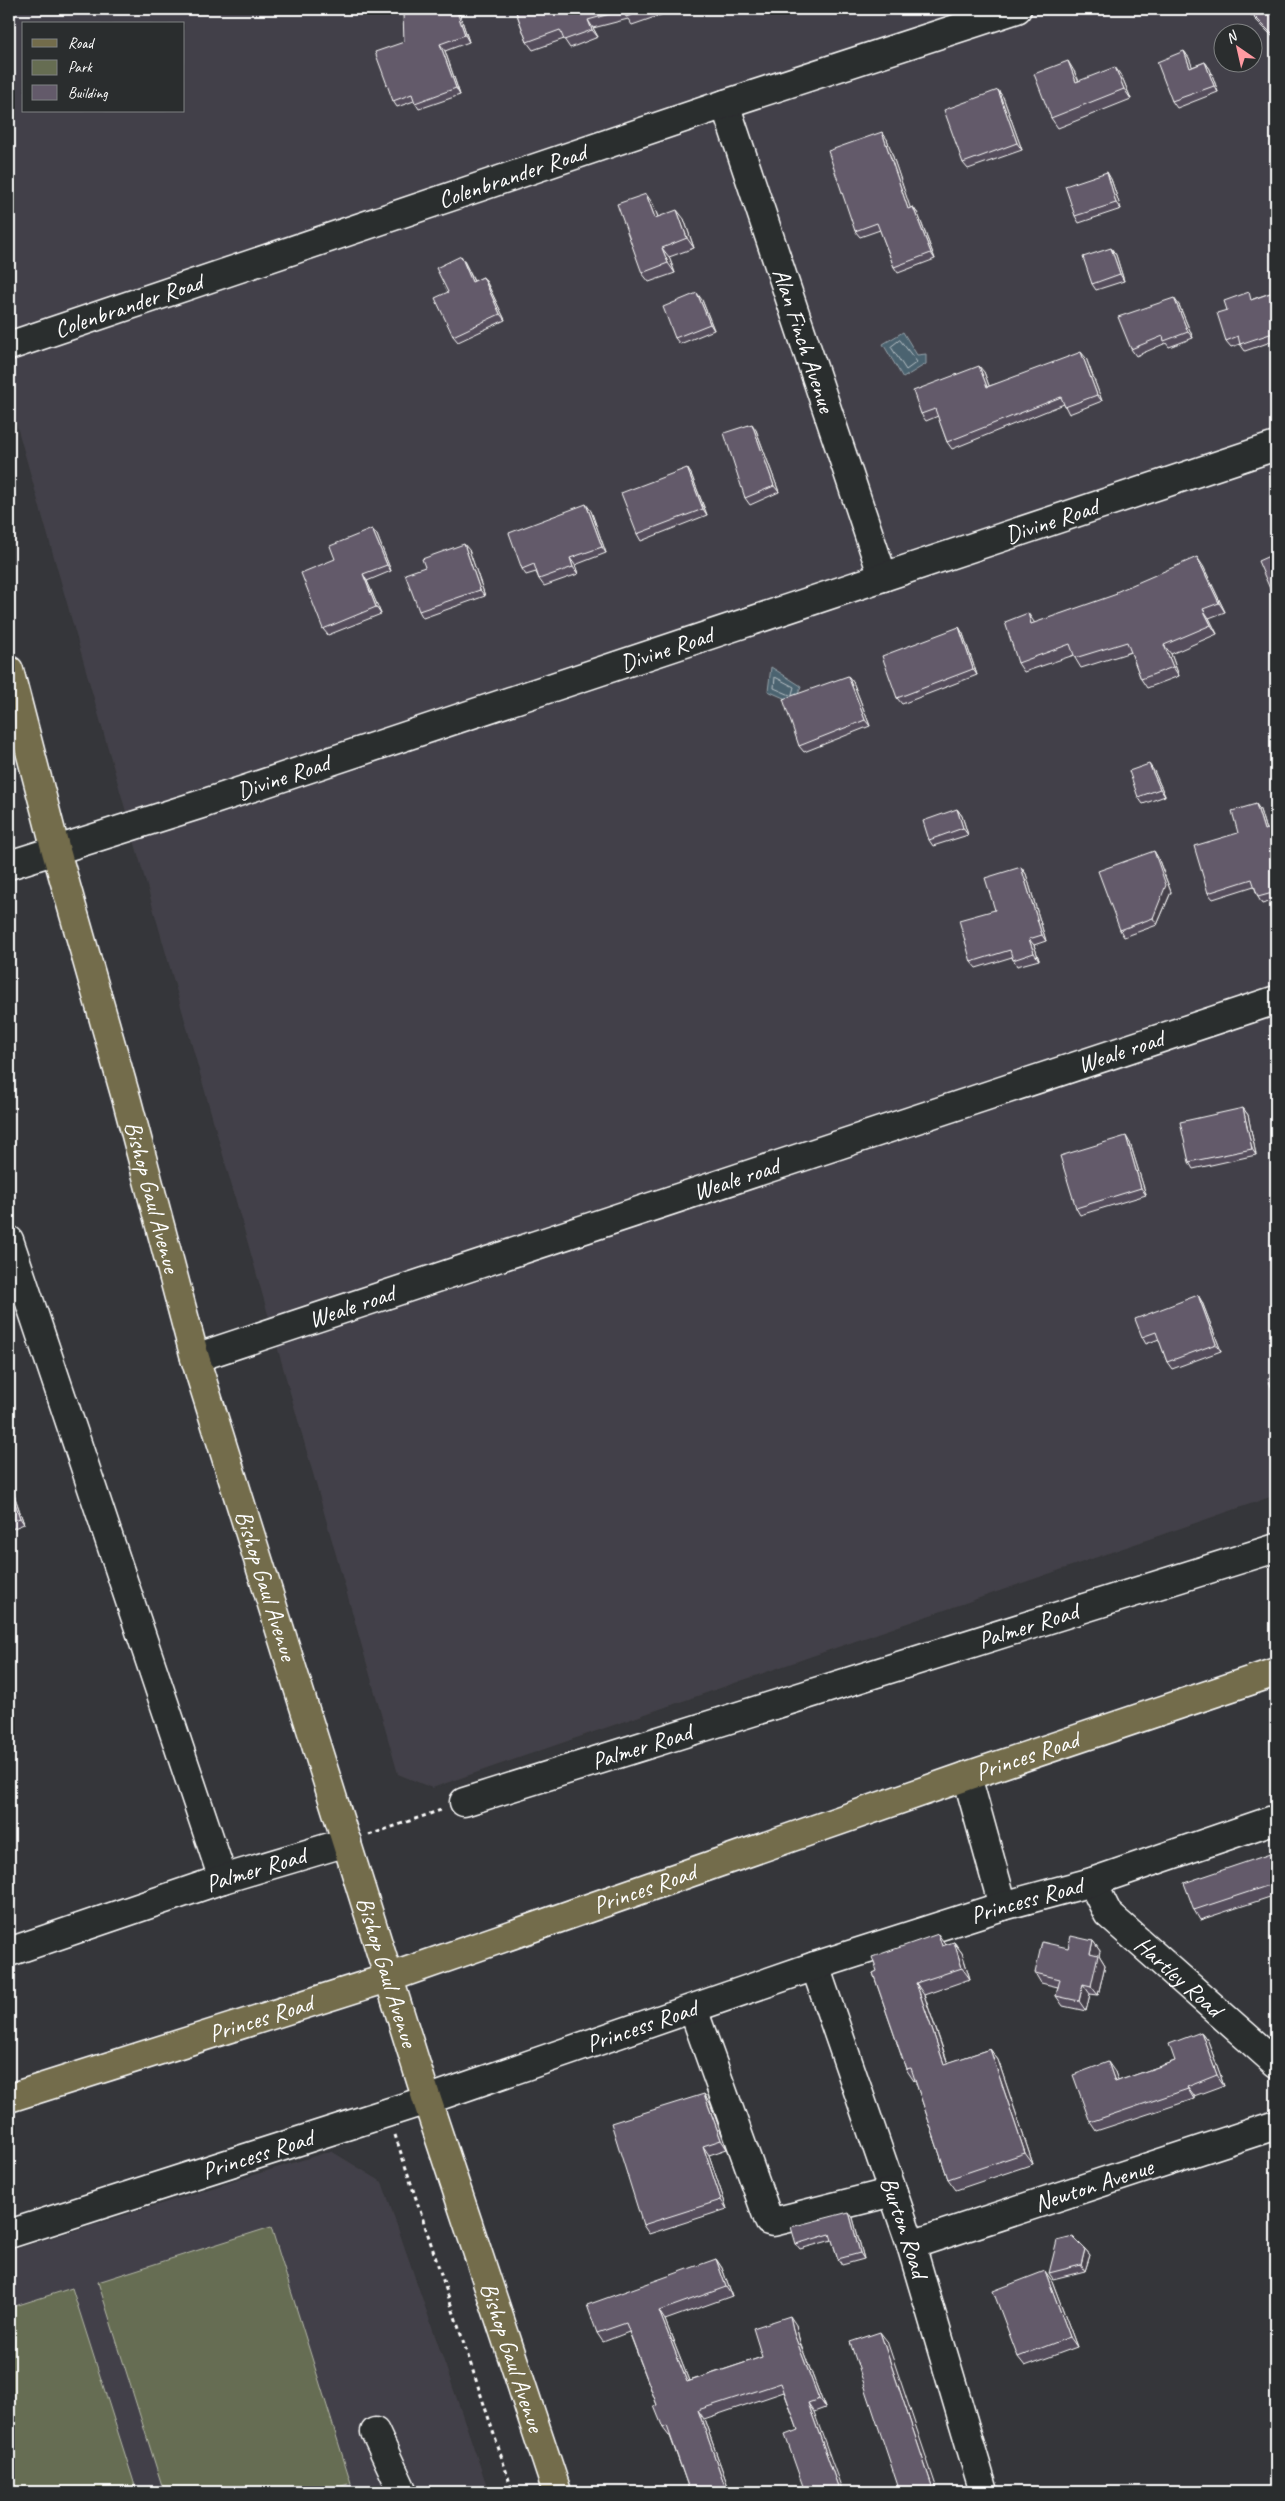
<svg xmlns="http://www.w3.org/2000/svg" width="1285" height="2501" font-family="Caveat,sans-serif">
<rect width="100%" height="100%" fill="#35363a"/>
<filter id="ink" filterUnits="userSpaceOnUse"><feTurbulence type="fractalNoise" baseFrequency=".02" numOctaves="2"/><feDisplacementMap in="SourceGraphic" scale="10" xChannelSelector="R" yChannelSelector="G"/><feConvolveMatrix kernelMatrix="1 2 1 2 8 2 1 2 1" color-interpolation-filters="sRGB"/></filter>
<g filter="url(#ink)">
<path fill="#434148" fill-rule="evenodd" d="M 9,9 L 837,9 L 846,17 L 868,9 L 1276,9 L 1276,1495 L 432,1788 L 398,1774 L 9,398 ZM 24,24 L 184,24 L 184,111 L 24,111 ZM 1222,32 L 1252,32 L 1252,62 L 1222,62 Z
M 331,2151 L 382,2182 L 489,2492 L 9,2492 L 9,2251 Z"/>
<path fill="#666d52" stroke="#b2b6a8" d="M 271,2227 L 351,2483 L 323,2492 L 164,2492 L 98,2282 Z
M 72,2288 L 137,2492 L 9,2492 L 9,2308 Z"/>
<path fill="#4c6370" stroke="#94a1a9" d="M 903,332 L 917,355 L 926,354 L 926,364 L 903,378 L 883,344 Z
M 771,667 L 801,686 L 795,703 L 768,691 Z"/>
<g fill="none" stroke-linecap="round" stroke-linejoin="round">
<path stroke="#b7c1c6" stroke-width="1" d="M 900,340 L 917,362 L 906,370 L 891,347 Z
M 790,695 L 774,688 L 775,677 L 794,687 L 792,694"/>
<defs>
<g id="minor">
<path id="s1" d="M 725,104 L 883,577"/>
<path id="s2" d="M 9,346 L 725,104 L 1017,9"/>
<path id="s3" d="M 9,865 L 205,803 L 1276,446"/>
<path d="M 9,1240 L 223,1879"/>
<path id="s4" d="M 195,1358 L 1276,1000"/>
<path d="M 967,1776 L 1003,1906"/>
<path id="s5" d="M 464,1802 L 1276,1548"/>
<path id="s6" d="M 1092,1882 L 1108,1914 L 1276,2063"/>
<path id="s7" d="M 9,1952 L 223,1879 L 347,1842"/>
<path id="s8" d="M 815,1966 L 911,2245 L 984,2492"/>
<path d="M 693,2009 L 769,2221 L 773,2222 L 893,2192"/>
<path id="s9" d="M 9,2234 L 427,2100 L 815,1966 L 1003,1906 L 1092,1882 L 1276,1819"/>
<path id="s10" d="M 911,2245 L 1276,2125"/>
<path d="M 375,2432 L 403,2492"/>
</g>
<g id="major">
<path id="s11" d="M 9,670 L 56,851 L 127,1101 L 195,1358 L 427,2100 L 557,2492"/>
<path id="s12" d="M 9,2098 L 388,1978 L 967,1776 L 1276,1672"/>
</g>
</defs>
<use href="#minor" stroke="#fff" stroke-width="31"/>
<use href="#major" stroke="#fff" stroke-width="31"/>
<path stroke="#fff" stroke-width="3" stroke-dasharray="4 4" stroke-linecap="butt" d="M 369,1835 L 441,1810
M 395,2135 L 513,2492"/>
<use href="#minor" stroke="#2a2d2e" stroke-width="28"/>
<use href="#major" stroke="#736c4b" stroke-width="28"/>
</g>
<path fill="#554d5b" stroke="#fff" d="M 458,9 L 469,42 L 445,51 L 460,95 L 419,109 L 414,101 L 397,107 L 393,101 L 404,42 Z
M 515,9 L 678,9 L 632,25 L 628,19 L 593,28 L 598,37 L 570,48 L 564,39 L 533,50 L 527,42 Z
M 1245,9 L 1276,9 L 1276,40 Z
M 1184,51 L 1189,58 L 1192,67 L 1205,62 L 1210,69 L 1218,92 L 1177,108 L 1172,101 Z
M 1074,71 L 1079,81 L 1122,77 L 1131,99 L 1058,128 L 1051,118 Z
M 1003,97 L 1022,150 L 968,169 L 963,163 Z
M 887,139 L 910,208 L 913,207 L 918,214 L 935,259 L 898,273 L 894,267 L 880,230 L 860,237 L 855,231 Z
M 1111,179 L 1121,209 L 1079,223 L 1075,216 Z
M 653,204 L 658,217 L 684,219 L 694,248 L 669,257 L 675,273 L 649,282 L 642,273 Z
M 1111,248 L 1116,255 L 1124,281 L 1096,290 L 1092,284 Z
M 461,256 L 465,263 L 474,281 L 483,277 L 487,283 L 505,320 L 458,342 L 453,336 L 448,292 Z
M 1276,291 L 1276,340 L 1245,351 L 1240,344 L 1231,347 L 1226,341 L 1253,299 Z
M 702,300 L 714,330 L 680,344 L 675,338 Z
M 1179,305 L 1193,338 L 1169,347 L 1166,343 L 1136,356 L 1131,349 Z
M 1086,358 L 1102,401 L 1069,414 L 1064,404 L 952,449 L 947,442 L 938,416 L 926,421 L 921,414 L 984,372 L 989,386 Z
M 756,430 L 779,492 L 750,505 L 745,498 Z
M 687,468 L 691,474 L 707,515 L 641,541 L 637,534 Z
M 591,511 L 606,553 L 575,565 L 578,574 L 544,586 L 539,579 L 536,572 L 526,575 L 522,569 Z
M 372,529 L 377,535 L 391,571 L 367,581 L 381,614 L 328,635 L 323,629 L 335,559 Z
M 469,550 L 485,596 L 423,618 L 419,611 Z
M 1276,553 L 1276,599 L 1271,591 Z
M 1203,566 L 1225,612 L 1209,618 L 1217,634 L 1171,654 L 1179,676 L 1147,688 L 1141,679 L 1131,652 L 1081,668 L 1075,658 L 1074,655 L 1024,672 L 1018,663 L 1034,622 L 1035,623 Z
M 959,627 L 963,634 L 977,675 L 902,704 L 897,698 Z
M 848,676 L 853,682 L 870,726 L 804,752 L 799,746 Z
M 1154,771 L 1165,796 L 1143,804 L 1138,797 Z
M 1256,804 L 1260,810 L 1266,830 L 1276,827 L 1276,900 L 1262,904 L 1258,897 L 1254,886 L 1213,899 L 1208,893 L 1238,833 Z
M 957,809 L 962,816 L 968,835 L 933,846 L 929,840 Z
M 1154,851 L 1158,858 L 1171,892 L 1157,925 L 1124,937 L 1120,930 Z
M 1021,867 L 1026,874 L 1046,941 L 1034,945 L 1039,960 L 1017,966 L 1012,957 L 976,968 L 971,962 L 995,910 Z
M 1243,1108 L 1248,1115 L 1256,1155 L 1193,1169 L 1189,1162 Z
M 1130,1143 L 1146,1195 L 1080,1215 L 1076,1208 Z
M 1198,1295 L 1202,1302 L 1221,1351 L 1172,1369 L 1167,1362 L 1159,1339 L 1146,1344 L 1142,1337 Z
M 9,1480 L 24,1524 L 9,1530 Z
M 1276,1852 L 1276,1895 L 1200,1920 L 1194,1910 Z
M 1093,1941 L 1100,1951 L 1099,1955 L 1105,1965 L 1098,1995 L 1090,1994 L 1086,2011 L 1063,2006 L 1056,1996 L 1058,1987 L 1041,1983 L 1035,1973 L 1068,1948 Z
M 954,1942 L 962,1953 L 970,1979 L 924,1995 L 948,2063 L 990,2049 L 998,2060 L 1033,2164 L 956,2190 L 948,2179 L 915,2080 L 914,2081 L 906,2069 L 873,1973 Z
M 1201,2032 L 1208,2041 L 1224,2085 L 1194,2096 L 1194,2099 L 1096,2131 L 1090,2122 L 1115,2072 L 1118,2081 L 1175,2061 Z
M 704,2094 L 710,2103 L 727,2149 L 709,2155 L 727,2209 L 649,2234 L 643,2225 Z
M 853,2218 L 864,2259 L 842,2265 L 838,2259 L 832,2240 L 800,2249 L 796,2244 Z
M 1085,2249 L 1090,2255 L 1085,2271 L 1053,2279 L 1049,2273 Z
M 716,2259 L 722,2268 L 732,2296 L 665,2320 L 689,2381 L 762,2357 L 796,2325 L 800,2343 L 825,2408 L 814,2412 L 798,2430 L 784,2392 L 704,2419 L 730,2492 L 690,2492 L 670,2436 L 669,2436 L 663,2428 L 657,2405 L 629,2332 L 603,2342 L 597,2333 Z
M 1052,2281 L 1077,2347 L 1025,2366 L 1018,2357 Z"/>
<path fill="#453f4a" stroke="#fff" d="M 456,9 L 458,9 L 469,42 L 465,35 Z
M 588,20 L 593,28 L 598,37 L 592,30 Z
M 440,44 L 445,51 L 460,95 L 456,88 Z
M 1184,51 L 1189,58 L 1195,74 L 1190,68 Z
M 1068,61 L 1074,71 L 1083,92 L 1076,82 Z
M 1205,62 L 1210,69 L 1218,92 L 1214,86 Z
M 1115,67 L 1122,77 L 1131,99 L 1124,89 Z
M 998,90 L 1003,97 L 1022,150 L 1017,143 Z
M 882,132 L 887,139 L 913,216 L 908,209 Z
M 1107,172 L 1111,179 L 1121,209 L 1116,203 Z
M 646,194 L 653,204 L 662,228 L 655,218 Z
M 913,207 L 918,214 L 935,259 L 931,253 Z
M 677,210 L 684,219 L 694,248 L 687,238 Z
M 662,248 L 669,257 L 675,273 L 668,263 Z
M 1111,248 L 1116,255 L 1124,281 L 1120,274 Z
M 461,256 L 465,263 L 477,288 L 472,282 Z
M 483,277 L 487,283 L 505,320 L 500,314 Z
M 697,293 L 702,300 L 714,330 L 710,324 Z
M 1174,298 L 1179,305 L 1193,338 L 1188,332 Z
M 1081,352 L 1086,358 L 1102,401 L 1097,395 Z
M 979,366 L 984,372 L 992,394 L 987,387 Z
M 752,424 L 756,430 L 779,492 L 774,486 Z
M 687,468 L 691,474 L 707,515 L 703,509 Z
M 586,504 L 591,511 L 606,553 L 602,547 Z
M 372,529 L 377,535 L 391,571 L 387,565 Z
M 464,544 L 469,550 L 485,596 L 480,590 Z
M 1197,557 L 1203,566 L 1225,612 L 1219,603 Z
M 570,558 L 575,565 L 578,574 L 573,567 Z
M 363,574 L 367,581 L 381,614 L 376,607 Z
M 1203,609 L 1209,618 L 1217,634 L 1211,625 Z
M 1028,613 L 1034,622 L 1038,633 L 1031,624 Z
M 959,627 L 963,634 L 977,675 L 973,669 Z
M 1164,645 L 1171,654 L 1179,676 L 1173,667 Z
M 848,676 L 853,682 L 870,726 L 865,720 Z
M 1149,764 L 1154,771 L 1165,796 L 1160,789 Z
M 1256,804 L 1260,810 L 1268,837 L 1264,830 Z
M 957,809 L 962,816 L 968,835 L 963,828 Z
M 1154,851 L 1158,858 L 1171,892 L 1157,925 L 1153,918 Z
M 1021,867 L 1026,874 L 1046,941 L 1042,935 Z
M 1029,939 L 1034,945 L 1039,960 L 1034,953 Z
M 1243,1108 L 1248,1115 L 1256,1155 L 1252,1149 Z
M 1126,1136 L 1130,1143 L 1146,1195 L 1141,1188 Z
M 1198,1295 L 1202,1302 L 1221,1351 L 1216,1344 Z
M 9,1480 L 24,1524 L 20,1518 L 9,1486 Z
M 938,1934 L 946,1945 L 942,1946 Z
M 1093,1941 L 1100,1951 L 1099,1955 L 1105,1965 L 1098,1995 L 1091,1986 L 1090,1953 Z
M 954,1942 L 962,1953 L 970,1979 L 962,1968 Z
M 916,1983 L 924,1995 L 952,2076 L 944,2064 Z
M 1083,1984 L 1090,1994 L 1086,2011 L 1079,2001 Z
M 1201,2032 L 1208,2041 L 1224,2085 L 1217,2075 Z
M 990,2049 L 998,2060 L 1033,2164 L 1025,2153 Z
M 1108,2062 L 1115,2072 L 1122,2092 L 1115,2082 Z
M 1187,2087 L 1194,2096 L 1194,2099 L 1188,2089 Z
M 704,2094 L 710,2103 L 727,2149 L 721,2140 Z
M 703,2146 L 709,2155 L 727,2209 L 721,2200 Z
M 849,2212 L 853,2218 L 864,2259 L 860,2253 Z
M 1085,2249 L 1090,2255 L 1085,2271 L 1081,2265 Z
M 716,2259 L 722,2268 L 732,2296 L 726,2287 Z
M 1045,2271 L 1052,2281 L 1077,2347 L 1070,2337 Z
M 659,2311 L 665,2320 L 693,2391 L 687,2382 Z
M 790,2316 L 796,2325 L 800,2343 L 825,2408 L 819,2399 L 794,2334 Z
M 880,2332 L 887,2341 L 938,2492 L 934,2492 Z
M 808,2403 L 814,2412 L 843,2492 L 840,2492 Z
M 698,2410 L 704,2419 L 730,2492 L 727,2492 Z"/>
<path fill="#635a6a" stroke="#fff" d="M 415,9 L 456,9 L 465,35 L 440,44 L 456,88 L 415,103 L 412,94 L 393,101 L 375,52 L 404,42 L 403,13 Z
M 515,9 L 650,9 L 626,17 L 624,10 L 588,20 L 592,30 L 564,40 L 560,30 L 527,42 Z
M 1247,9 L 1276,9 L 1276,38 Z
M 1184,51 L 1190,68 L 1205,62 L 1214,86 L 1172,101 L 1157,62 Z
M 1068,61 L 1076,82 L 1115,67 L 1124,89 L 1051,118 L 1034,74 Z
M 998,90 L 1017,143 L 963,163 L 944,110 Z
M 882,132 L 908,209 L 913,207 L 931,253 L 894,267 L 877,223 L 855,231 L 828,151 Z
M 1107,172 L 1116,203 L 1075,216 L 1065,186 Z
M 646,194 L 655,218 L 677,210 L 687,238 L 662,248 L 668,263 L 642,273 L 617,204 Z
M 1111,248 L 1120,274 L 1092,284 L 1083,257 Z
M 461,256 L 472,282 L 483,277 L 500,314 L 453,336 L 435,298 L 448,292 L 436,268 Z
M 1276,291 L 1276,332 L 1240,344 L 1238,336 L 1226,341 L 1217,313 L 1227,310 L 1224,301 L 1249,292 L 1251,300 Z
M 697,293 L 710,324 L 675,338 L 663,307 Z
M 1174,298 L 1188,332 L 1164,341 L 1163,336 L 1131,349 L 1118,317 Z
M 1081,352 L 1097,395 L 1065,407 L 1061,397 L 947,442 L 935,409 L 921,414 L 913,391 L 979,366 L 987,387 Z
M 752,424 L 774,486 L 745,498 L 724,433 Z
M 687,468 L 703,509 L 637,534 L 621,493 Z
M 586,504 L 602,547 L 570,558 L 573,567 L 539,579 L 534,564 L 522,569 L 509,533 Z
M 372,529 L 387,565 L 363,574 L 376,607 L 323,629 L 301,573 L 335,559 L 330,546 Z
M 464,544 L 480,590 L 419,611 L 405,574 L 425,567 L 422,559 Z
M 1276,553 L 1276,589 L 1271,591 L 1258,561 Z
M 1197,557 L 1219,603 L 1203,609 L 1211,625 L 1164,645 L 1173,667 L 1141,679 L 1127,642 L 1075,658 L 1070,644 L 1018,663 L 1005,622 L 1028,613 L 1031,624 L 1117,594 L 1116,592 Z
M 959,627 L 973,669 L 897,698 L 882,656 Z
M 848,676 L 865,720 L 799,746 L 783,699 Z
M 1149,764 L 1160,789 L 1138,797 L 1129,771 Z
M 1256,804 L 1264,830 L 1276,827 L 1276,892 L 1258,897 L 1252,879 L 1208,893 L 1194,846 L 1238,833 L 1232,811 Z
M 957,809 L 963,828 L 929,840 L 923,821 Z
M 1154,851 L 1166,885 L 1153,918 L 1120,930 L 1098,871 Z
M 1021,867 L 1042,935 L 1029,939 L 1034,953 L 1013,960 L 1010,950 L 971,962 L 959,920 L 995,910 L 985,878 Z
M 1243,1108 L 1252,1149 L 1189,1162 L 1180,1122 Z
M 1126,1136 L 1141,1188 L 1076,1208 L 1060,1156 Z
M 1198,1295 L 1216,1344 L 1167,1362 L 1156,1332 L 1142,1337 L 1135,1319 Z
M 1276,1375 L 1276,1400 L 1268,1378 Z
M 9,1486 L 20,1518 L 9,1522 Z
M 1276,1852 L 1276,1883 L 1194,1910 L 1184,1883 Z
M 938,1934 L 942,1946 L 954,1942 L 962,1968 L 916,1983 L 944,2064 L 990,2049 L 1025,2153 L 948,2179 L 911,2068 L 906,2069 L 873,1973 L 877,1971 L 872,1957 Z
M 1071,1936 L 1093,1941 L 1090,1953 L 1098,1955 L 1091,1986 L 1083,1984 L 1079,2001 L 1056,1996 L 1060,1979 L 1035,1973 L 1042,1942 L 1068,1948 Z
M 1201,2032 L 1217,2075 L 1187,2087 L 1188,2089 L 1090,2122 L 1073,2075 L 1108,2062 L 1115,2082 L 1175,2061 L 1169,2044 Z
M 704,2094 L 721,2140 L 703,2146 L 721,2200 L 643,2225 L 611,2123 Z
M 849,2212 L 860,2253 L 838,2259 L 830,2234 L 796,2244 L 791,2227 Z
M 1073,2237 L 1085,2249 L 1081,2265 L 1049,2273 L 1057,2241 Z
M 716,2259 L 726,2287 L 659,2311 L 687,2382 L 762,2357 L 753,2328 L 790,2316 L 794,2334 L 819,2399 L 808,2403 L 840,2492 L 805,2492 L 785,2435 L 798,2430 L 781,2383 L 698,2410 L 727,2492 L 690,2492 L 667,2426 L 663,2428 L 654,2406 L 657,2405 L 626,2323 L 597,2333 L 587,2305 Z
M 1045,2271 L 1070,2337 L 1018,2357 L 993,2291 Z
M 880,2332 L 934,2492 L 881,2492 L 898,2486 L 850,2342 Z"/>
</g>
<g text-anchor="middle" stroke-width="5" stroke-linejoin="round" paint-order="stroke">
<g font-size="24" fill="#fff" stroke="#2a2d2e">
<text dy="8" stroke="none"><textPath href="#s2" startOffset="531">Colenbrander Road</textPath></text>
<text dy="8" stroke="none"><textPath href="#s2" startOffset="126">Colenbrander Road</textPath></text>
<text dy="8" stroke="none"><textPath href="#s1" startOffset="249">Alan Finch Avenue</textPath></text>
<text dy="8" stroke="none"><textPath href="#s3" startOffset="1098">Divine Road</textPath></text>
<text dy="8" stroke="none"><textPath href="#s3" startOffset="692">Divine Road</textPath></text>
<text dy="8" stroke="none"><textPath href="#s3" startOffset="288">Divine Road</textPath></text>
<text dy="8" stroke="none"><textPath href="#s4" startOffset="975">Weale road</textPath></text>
<text dy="8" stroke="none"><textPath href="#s4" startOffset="570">Weale road</textPath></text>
<text dy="8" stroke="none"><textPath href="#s11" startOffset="546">Bishop Gaul Avenue</textPath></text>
<text dy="8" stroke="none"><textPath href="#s4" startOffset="165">Weale road</textPath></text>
<text dy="8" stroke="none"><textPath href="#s11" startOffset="951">Bishop Gaul Avenue</textPath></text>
<text dy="8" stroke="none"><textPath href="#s5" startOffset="591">Palmer Road</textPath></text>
<text dy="8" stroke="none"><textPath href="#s5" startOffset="186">Palmer Road</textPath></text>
<text dy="8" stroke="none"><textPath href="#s12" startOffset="1074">Princes Road</textPath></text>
<text dy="8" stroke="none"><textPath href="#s7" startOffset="260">Palmer Road</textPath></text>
<text dy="8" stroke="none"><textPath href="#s12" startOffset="669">Princes Road</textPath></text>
<text dy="8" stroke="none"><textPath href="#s9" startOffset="1071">Princess Road</textPath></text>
<text dy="8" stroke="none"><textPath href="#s11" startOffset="1356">Bishop Gaul Avenue</textPath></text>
<text dy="8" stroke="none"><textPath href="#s6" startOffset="130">Hartley Road</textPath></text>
<text dy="8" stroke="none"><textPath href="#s12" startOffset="264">Princes Road</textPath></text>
<text dy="8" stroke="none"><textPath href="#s9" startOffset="666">Princess Road</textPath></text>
<text dy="8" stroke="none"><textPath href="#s9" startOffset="261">Princess Road</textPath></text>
<text dy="8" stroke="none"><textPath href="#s10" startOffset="192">Newton Avenue</textPath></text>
<text dy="8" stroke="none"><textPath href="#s8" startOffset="276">Burton Road</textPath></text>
<text dy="8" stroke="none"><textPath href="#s11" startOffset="1761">Bishop Gaul Avenue</textPath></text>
</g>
</g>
<rect width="1285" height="2501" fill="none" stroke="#2a2d2e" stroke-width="30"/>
<rect x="15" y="15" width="1255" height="2471" fill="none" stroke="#fff" stroke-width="2" filter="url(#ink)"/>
<rect x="22" y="22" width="162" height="90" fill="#2a2d2e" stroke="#7f8182"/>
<rect x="32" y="39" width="25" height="8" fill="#736c4b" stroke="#7f8182"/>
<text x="68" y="48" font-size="15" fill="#ffffff">Road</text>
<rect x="32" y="60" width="25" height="15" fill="#666d52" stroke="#7f8182"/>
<text x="68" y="72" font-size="15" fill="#ffffff">Park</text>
<rect x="32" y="85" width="25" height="15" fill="#635a6a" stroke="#7f8182"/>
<text x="68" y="98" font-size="15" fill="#ffffff">Building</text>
<g transform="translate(1238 48) rotate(326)"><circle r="24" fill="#2a2d2e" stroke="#7f8182"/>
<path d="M0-4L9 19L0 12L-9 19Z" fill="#ff9aa2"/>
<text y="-8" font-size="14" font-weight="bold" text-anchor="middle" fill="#ffffff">N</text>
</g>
</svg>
